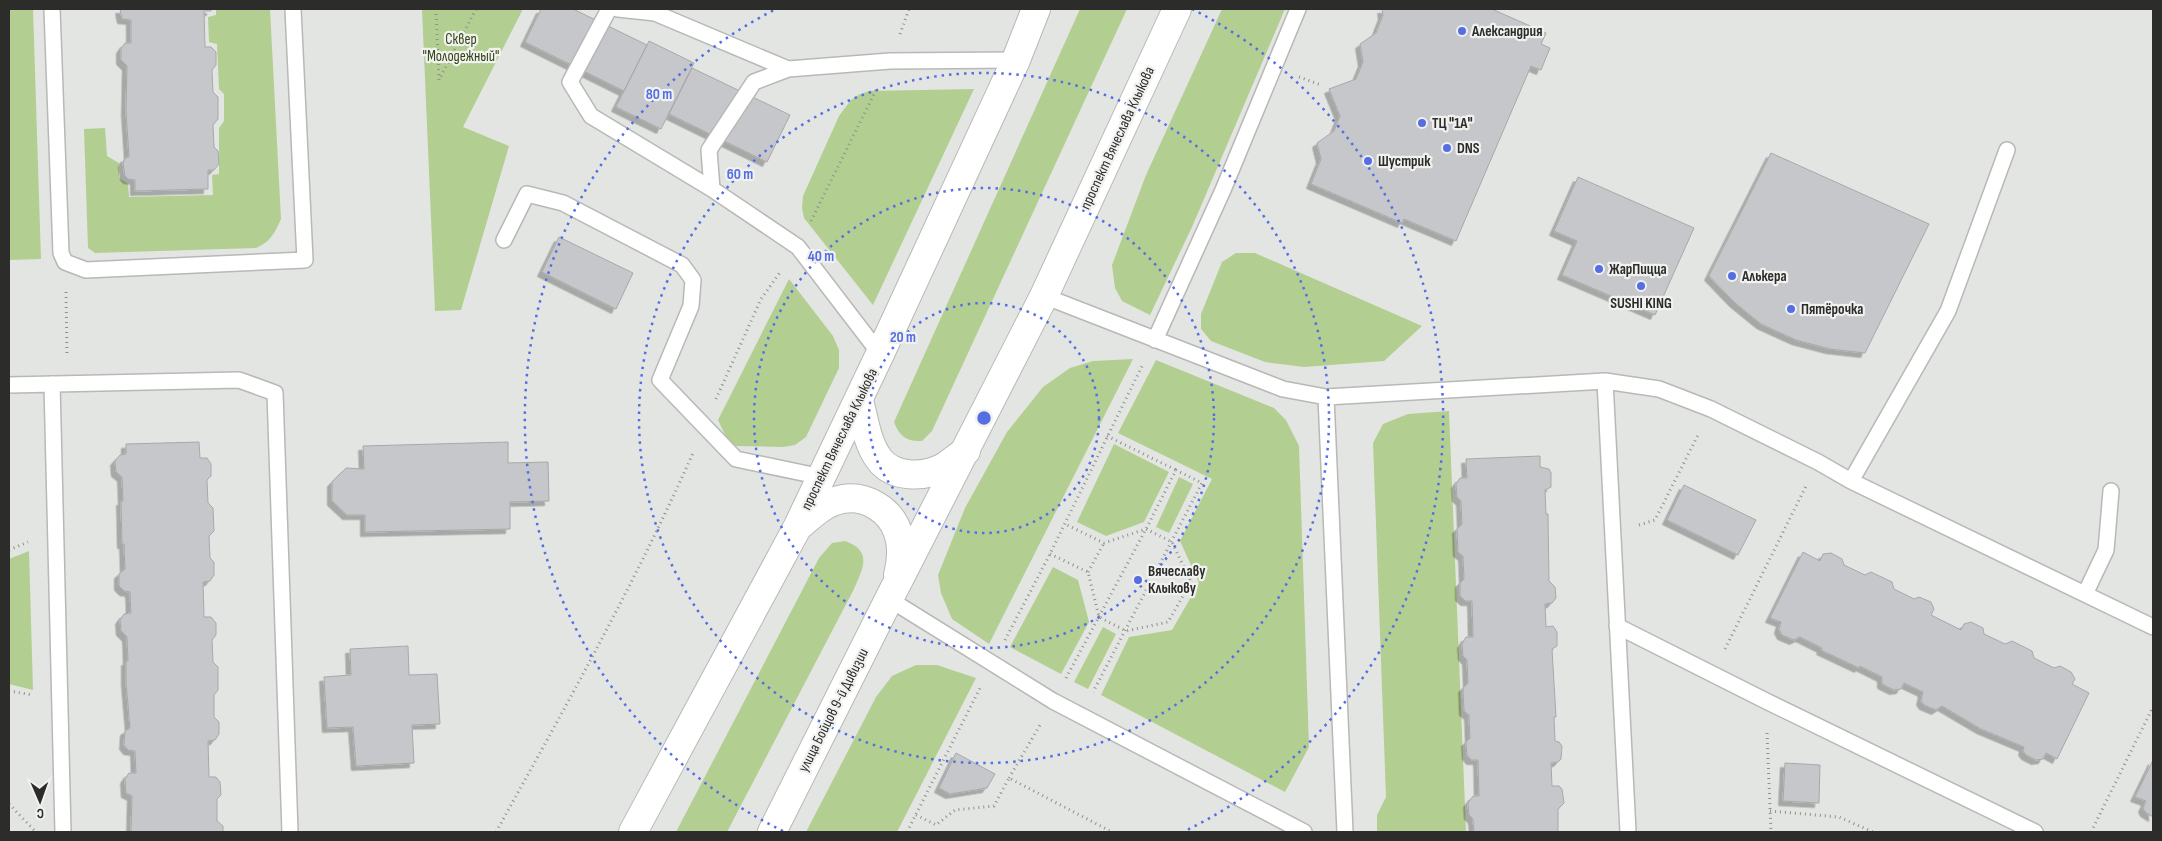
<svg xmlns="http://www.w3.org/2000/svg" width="2162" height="841" font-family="'Sofia Sans Condensed',sans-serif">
<defs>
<filter id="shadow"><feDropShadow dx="-4.5" dy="4.5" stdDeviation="0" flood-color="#0004"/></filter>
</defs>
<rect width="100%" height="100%" fill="#e3e5e2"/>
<path fill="#b2cf91" d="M 9,9 L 33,9 L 41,259 L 9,260 Z
M 216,9 L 270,9 L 281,219 C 275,233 270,242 256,248 L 95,253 L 88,248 L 84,129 L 105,128 L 107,156 L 119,163 L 119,178 L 128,184 L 129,197 L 213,195 L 212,175 L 219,174 L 219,128 L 224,121 L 224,94 L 219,89 L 217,44 L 209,42 L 208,17 L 216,15 Z
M 422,9 L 523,9 L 463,127 L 509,146 L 461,310 L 435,311 Z
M 1080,9 L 1127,9 L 932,431 L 922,441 C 907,442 899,436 894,422 Z
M 1222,9 L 1285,9 L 1192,227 L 1150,315 L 1122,301 L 1115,288 L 1112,265 L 1146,175 Z
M 974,89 L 873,305 L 804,218 L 802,208 L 803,196 L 839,116 L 851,100 L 860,94 L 869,91 Z
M 1236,253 L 1255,253 L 1422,326 L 1384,361 L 1304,367 L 1265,362 L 1211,341 L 1201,329 L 1201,314 L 1222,262 Z
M 789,279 L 833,336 L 839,350 L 839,368 L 806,437 L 795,445 L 783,447 L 736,446 L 727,439 L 718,420 Z
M 1133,359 L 989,644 L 952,619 L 941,593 L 938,575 L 965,508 L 1007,432 L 1043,387 L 1070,368 L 1093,361 Z
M 1156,360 L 1274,408 L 1286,420 L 1299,446 L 1309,747 L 1285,792 L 1101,695 L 1129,637 L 1172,630 L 1199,583 L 1180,541 L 1212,479 L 1118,433 Z
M 1449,411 L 1466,832 L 1377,832 L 1377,815 L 1386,797 L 1373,443 L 1383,424 L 1408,414 Z
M 1114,444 L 1169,472 L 1144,522 L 1106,536 L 1077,522 Z
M 1179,477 L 1193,484 L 1169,533 L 1156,527 Z
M 845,541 C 873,551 863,568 854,589 L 727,832 L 676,832 L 819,558 L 832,543 Z
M 29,551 L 33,690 L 9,684 L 9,559 Z
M 1053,567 L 1078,580 L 1089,622 L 1061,674 L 1010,647 Z
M 1103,627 L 1116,634 L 1088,689 L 1074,682 Z
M 916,665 L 937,665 L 976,678 L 897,832 L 806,832 L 876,697 L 892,676 Z"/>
<path fill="#c6c7ca" stroke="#a7a8ab" filter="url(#shadow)" d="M 120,9 L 211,9 L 211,11 L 204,11 L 205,47 L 211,47 L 216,52 L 216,65 L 212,70 L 213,92 L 218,97 L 218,119 L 213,125 L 214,147 L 218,151 L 219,164 L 214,170 L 208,170 L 208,189 L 135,191 L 135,180 L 128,179 L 125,176 L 123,163 L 125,158 L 129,157 L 126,111 L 127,66 L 121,60 L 121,49 L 125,43 L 131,43 L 131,20 L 122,19 Z
M 541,9 L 573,9 L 647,45 L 624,91 L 525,42 Z
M 1382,9 L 1494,9 L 1494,10 L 1546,33 L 1541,44 L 1550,48 L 1541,70 L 1531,66 L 1456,241 L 1404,219 L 1402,223 L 1311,184 L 1321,159 L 1317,143 L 1334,131 L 1340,116 L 1329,89 L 1356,79 L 1363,62 L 1360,44 L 1376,33 L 1383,15 Z
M 649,41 L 694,63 L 661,129 L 616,107 Z
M 692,68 L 790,115 L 767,162 L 669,114 Z
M 1771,153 L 1929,224 L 1865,353 L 1830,349 L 1796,340 L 1761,324 L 1734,302 L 1709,276 Z
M 1578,177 L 1694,228 L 1655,315 L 1562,275 L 1577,241 L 1554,231 Z
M 559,237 L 633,273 L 616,309 L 542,272 Z
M 199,442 L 200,458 L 207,458 L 211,464 L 211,476 L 207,480 L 208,503 L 213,508 L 214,531 L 209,536 L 210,558 L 214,562 L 214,575 L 210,581 L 203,582 L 204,617 L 211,617 L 216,623 L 216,635 L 212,640 L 213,662 L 218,667 L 218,690 L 214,695 L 214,717 L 219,722 L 219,734 L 215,740 L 208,741 L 209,777 L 216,777 L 220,782 L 221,795 L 217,799 L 217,821 L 223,826 L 223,832 L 131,832 L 132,796 L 126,793 L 125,779 L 129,773 L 136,773 L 135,751 L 128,750 L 124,745 L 125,731 L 130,728 L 126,682 L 126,661 L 128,661 L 127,637 L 121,631 L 120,620 L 124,614 L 131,613 L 130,592 L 124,591 L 119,586 L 119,574 L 125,569 L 124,544 L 122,544 L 121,501 L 123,501 L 122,477 L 116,472 L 115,461 L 120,455 L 126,454 L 126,444 Z
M 508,442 L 508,463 L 548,462 L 549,501 L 510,502 L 510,529 L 365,532 L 365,515 L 347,515 L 332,501 L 332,482 L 346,468 L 364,469 L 363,446 Z
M 1540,456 L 1540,467 L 1549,469 L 1551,473 L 1551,487 L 1545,490 L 1546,514 L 1548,514 L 1549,581 L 1555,587 L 1556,598 L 1552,603 L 1545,604 L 1546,627 L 1553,626 L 1557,632 L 1557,646 L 1552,649 L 1556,717 L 1554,717 L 1555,741 L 1559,742 L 1562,746 L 1561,759 L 1558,762 L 1551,763 L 1552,786 L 1559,786 L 1562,789 L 1564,803 L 1558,809 L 1558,832 L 1474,832 L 1473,819 L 1469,815 L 1468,803 L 1473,796 L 1479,796 L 1478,760 L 1471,760 L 1467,755 L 1466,742 L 1470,738 L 1469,715 L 1464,711 L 1463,688 L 1468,683 L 1467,660 L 1463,656 L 1462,644 L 1466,637 L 1473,637 L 1472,601 L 1465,601 L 1460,596 L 1460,583 L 1464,579 L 1463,556 L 1458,552 L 1457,529 L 1462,524 L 1461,501 L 1457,497 L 1456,484 L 1460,478 L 1467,478 L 1466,459 Z
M 1684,485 L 1756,520 L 1738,555 L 1667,520 Z
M 1803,552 L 1820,561 L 1823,554 L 1831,553 L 1842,559 L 1844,565 L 1865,575 L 1871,572 L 1892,582 L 1894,589 L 1914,599 L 1919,597 L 1931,602 L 1934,609 L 1931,615 L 1961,630 L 1964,624 L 1971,622 L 1983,628 L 1984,634 L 2005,644 L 2012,641 L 2032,651 L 2034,658 L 2054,668 L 2060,666 L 2071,672 L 2075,679 L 2072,684 L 2089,693 L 2057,759 L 2046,753 L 2043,759 L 2036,760 L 2026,755 L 2023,751 L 2024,747 L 1981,729 L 1942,706 L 1936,710 L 1924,705 L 1921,701 L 1923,692 L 1904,683 L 1901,689 L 1894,690 L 1882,684 L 1882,677 L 1860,666 L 1859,668 L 1821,650 L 1822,648 L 1800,637 L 1794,640 L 1782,635 L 1779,629 L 1781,622 L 1770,618 Z
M 408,646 L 409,675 L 437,674 L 440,724 L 412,725 L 414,763 L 356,766 L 353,727 L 327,728 L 324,677 L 351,675 L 350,649 Z
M 956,753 L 995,774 L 987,788 L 950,794 L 939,788 Z
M 2153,760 L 2153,817 L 2145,812 L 2143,808 L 2146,801 L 2135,797 Z
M 1785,763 L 1820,765 L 1819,803 L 1783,801 Z"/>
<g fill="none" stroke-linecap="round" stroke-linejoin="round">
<defs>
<path id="lane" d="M 52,9 L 61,253 L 65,262 L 86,270 L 305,260 L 293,9
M 609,9 L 570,82 L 591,116 L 712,189
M 618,9 L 655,13 L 788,69
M 504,240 L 527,194 L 563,203 L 682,265 L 693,280 L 691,306 L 660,380 L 736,459 L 822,477
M 1044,296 L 1283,389 L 1326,397 L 1605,381 L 1659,389 L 1711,409 L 1818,462 L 1851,481 L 2153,627
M 1155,340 L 1223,190 L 1298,9
M 880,354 L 798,247 L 712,189 L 709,150 L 754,82 L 788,69 L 890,61 L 1016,60
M 1605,381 L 1628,832
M 52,384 L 63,832
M 9,385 L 239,380 L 275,393 L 290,832
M 1326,397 L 1345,832
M 1851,481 L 1948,311 L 2007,150
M 2085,594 L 2106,550 L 2111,491
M 889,599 L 1053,701 L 1304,832
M 1617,626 L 1766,701 L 2035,832"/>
<path id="primary" d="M 859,400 C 864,419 867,443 879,459 C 893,478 924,478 944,467 C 951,463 958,456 966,451
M 800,525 C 813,514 825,502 843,499 C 866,495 891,510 898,533 C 903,546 901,562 898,575
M 633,832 L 797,528 L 880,354 L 1016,60 L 1036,9
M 772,832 L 889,599 L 1044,296 L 1177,9"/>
</defs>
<use href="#lane" stroke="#b8b9b6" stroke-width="18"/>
<use href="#primary" stroke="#b8b9b6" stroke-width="30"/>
<path stroke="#90918f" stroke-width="3" stroke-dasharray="1 4" stroke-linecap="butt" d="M 436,9 L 439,80 L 476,9
M 900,34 L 909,9
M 1299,77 L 1321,85
M 811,221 L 876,90
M 66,292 L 67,355
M 716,399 L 761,299 L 781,271
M 1107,436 L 1176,470
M 1639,525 L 1655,520 L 1699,433
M 9,550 L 28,542
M 1050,554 L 1088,572 L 1099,617 L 1126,631 L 1168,622 L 1191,582 L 1172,542 L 1146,529 L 1104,543 L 1065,524
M 1088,572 L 1104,543
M 1005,640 L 1050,554 L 1143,364
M 1725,649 L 1806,486
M 1066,678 L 1146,529 L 1176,470 L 1202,483 L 1093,692
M 9,691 L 33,695
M 1767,733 L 1771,832
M 1009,778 L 1040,725
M 9,804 L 34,830
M 1770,811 L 1839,817 L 1873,832
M 916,815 L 936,825 L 955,810 L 994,806 L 1009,778 L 1112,832
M 496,832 C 565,708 635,583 693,453
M 907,832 L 980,688
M 2091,832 L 2153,707"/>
<use href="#lane" stroke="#fff" stroke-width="15"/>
<use href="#primary" stroke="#fff" stroke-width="28"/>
</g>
<g fill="none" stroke="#556ee3" stroke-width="2.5" stroke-dasharray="2.5 5">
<circle cx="984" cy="418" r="115"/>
<circle cx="984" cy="418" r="230"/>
<circle cx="984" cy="418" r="345"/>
<path d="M783 831A459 459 0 0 1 776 9M1192 9A459 459 0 0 1 1185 831"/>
</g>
<g fill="#556ee3" stroke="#f1f2ef" stroke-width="2">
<circle cx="1462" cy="31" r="5"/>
<circle cx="1422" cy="123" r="5"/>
<circle cx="1447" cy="148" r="5"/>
<circle cx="1368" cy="161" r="5"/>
<circle cx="1599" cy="269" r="5"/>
<circle cx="1732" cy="276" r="5"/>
<circle cx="1641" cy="286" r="5"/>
<circle cx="1791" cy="309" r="5"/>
<circle cx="1138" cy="580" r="5"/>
</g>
<g text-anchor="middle" stroke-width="4.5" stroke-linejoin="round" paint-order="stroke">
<g font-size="15" font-weight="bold" fill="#2c2c2b" stroke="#f1f2ef" text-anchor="start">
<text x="1472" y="36">Александрия</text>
<text x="1432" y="128">ТЦ "1А"</text>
<text x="1457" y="153">DNS</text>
<text x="1378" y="166">Шустрик</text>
<text x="1609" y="274">ЖарПицца</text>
<text x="1742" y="281">Алькера</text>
<text x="1641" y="308" text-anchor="middle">SUSHI KING</text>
<text x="1801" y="314">Пятёрочка</text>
<text x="1148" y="576">Вячеславу<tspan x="1148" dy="17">Клыкову</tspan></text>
</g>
<g font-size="15" fill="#324516" stroke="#f1f2ef">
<text x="461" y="44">Сквер<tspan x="461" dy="17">"Молодежный"</tspan></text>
</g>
<g font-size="15" fill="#2c2c2b" stroke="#f1f2ef">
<text transform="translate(1117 138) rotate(-65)" y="5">проспект Вячеслава Клыкова</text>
<text transform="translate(839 439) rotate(-64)" y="5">проспект Вячеслава Клыкова</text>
<text transform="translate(833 710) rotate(-63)" y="5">улица Бойцов 9-й Дивизии</text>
</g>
</g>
<circle cx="984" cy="418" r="8" fill="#556ee3" stroke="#f1f2ef" stroke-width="2.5"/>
<g font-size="15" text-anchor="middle" font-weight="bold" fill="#556ee3" stroke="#f1f2ef" stroke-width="4.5" stroke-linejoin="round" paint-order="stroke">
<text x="659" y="99">80 m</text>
<text x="740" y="179">60 m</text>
<text x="821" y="261">40 m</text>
<text x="903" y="342">20 m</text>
</g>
<rect width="2162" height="841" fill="none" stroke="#2c2c2b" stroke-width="20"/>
<g transform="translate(40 801) rotate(178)" stroke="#f1f2ef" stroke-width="4" paint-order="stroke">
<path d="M0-4L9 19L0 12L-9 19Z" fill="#2c2c2b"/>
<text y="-8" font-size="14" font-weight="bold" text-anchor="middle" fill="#2c2c2b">С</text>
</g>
</svg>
